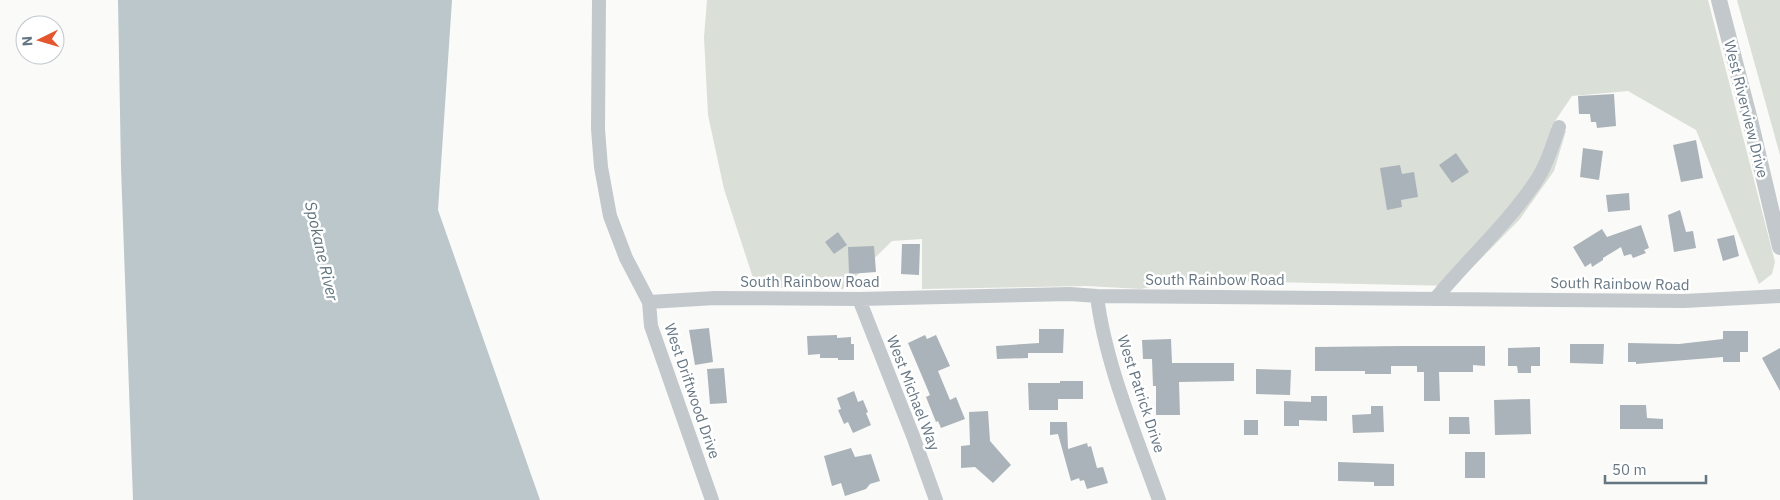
<svg xmlns="http://www.w3.org/2000/svg" width="1780" height="500" font-family="'IBM Plex Sans',sans-serif">
<rect width="100%" height="100%" fill="#fafaf8"/>
<path fill="#dadfd7" d="M 707,0 L 1708,0 L 1775,262 L 1772,274 L 1759,284 L 1696,130 L 1628,91 L 1572,96 L 1551,127 L 1566,131 L 1554,171 L 1520,219 L 1454,286 L 1185,280 L 1141,289 L 1087,286 L 922,289 L 922,239 L 892,241 L 843,289 L 756,287 L 724,189 L 708,115 L 704,37 Z
M 1737,0 L 1780,0 L 1780,155 Z"/>
<path fill="#bbc7cb" d="M 118,0 L 452,0 L 438,210 L 540,500 L 133,500 L 121,168 Z"/>
<path fill="#aab3b9" d="M 1614,94 L 1616,126 L 1597,128 L 1596,122 L 1591,122 L 1590,114 L 1579,114 L 1578,96 Z
M 1696,140 L 1703,178 L 1681,182 L 1673,145 Z
M 1583,148 L 1603,151 L 1599,180 L 1580,177 Z
M 1456,153 L 1469,172 L 1452,183 L 1439,165 Z
M 1400,165 L 1402,174 L 1414,172 L 1418,197 L 1401,200 L 1402,207 L 1387,210 L 1380,168 Z
M 1629,193 L 1630,210 L 1608,212 L 1606,195 Z
M 1680,210 L 1686,232 L 1693,231 L 1696,248 L 1674,252 L 1668,215 Z
M 1641,225 L 1649,248 L 1644,250 L 1646,253 L 1633,258 L 1631,254 L 1624,256 L 1621,247 L 1603,258 L 1603,260 L 1592,267 L 1591,263 L 1585,267 L 1573,247 L 1602,229 L 1607,237 Z
M 838,232 L 847,245 L 834,254 L 825,242 Z
M 1734,235 L 1739,256 L 1723,261 L 1717,239 Z
M 902,244 L 920,244 L 919,275 L 901,274 Z
M 874,246 L 876,272 L 849,274 L 848,247 Z
M 709,328 L 713,362 L 695,365 L 689,330 Z
M 1039,329 L 1064,329 L 1063,353 L 1028,353 L 1028,358 L 997,359 L 996,346 L 1039,343 Z
M 1723,331 L 1748,331 L 1748,352 L 1740,352 L 1740,362 L 1723,362 L 1723,357 L 1636,364 L 1636,362 L 1628,362 L 1628,343 L 1679,344 L 1723,339 Z
M 837,335 L 837,338 L 851,337 L 851,344 L 854,344 L 854,360 L 838,360 L 838,358 L 820,358 L 820,354 L 808,355 L 807,336 Z
M 925,335 L 927,339 L 936,335 L 950,366 L 938,371 L 950,400 L 956,397 L 965,419 L 941,428 L 938,421 L 936,422 L 926,397 L 930,395 L 908,343 Z
M 1171,339 L 1172,363 L 1234,363 L 1234,381 L 1179,382 L 1180,415 L 1156,415 L 1156,386 L 1153,386 L 1152,359 L 1143,359 L 1142,340 Z
M 1570,344 L 1604,344 L 1603,364 L 1570,363 Z
M 1402,346 L 1485,346 L 1485,366 L 1473,365 L 1473,372 L 1439,372 L 1440,401 L 1424,401 L 1424,372 L 1417,372 L 1417,366 L 1391,366 L 1391,374 L 1365,374 L 1365,371 L 1315,371 L 1315,347 Z
M 1540,347 L 1540,366 L 1531,366 L 1531,373 L 1518,373 L 1517,366 L 1508,366 L 1508,348 Z
M 1780,348 L 1780,391 L 1762,358 Z
M 724,368 L 727,403 L 710,404 L 707,369 Z
M 1256,369 L 1291,370 L 1290,395 L 1256,394 Z
M 1060,381 L 1083,381 L 1083,399 L 1058,399 L 1058,410 L 1029,410 L 1028,383 L 1060,383 Z
M 854,391 L 858,402 L 863,400 L 868,412 L 866,413 L 871,425 L 853,433 L 848,422 L 844,424 L 838,410 L 841,409 L 837,398 Z
M 1311,396 L 1327,396 L 1327,421 L 1299,420 L 1299,426 L 1284,426 L 1284,401 L 1311,402 Z
M 1530,399 L 1531,434 L 1495,435 L 1494,400 Z
M 1620,405 L 1646,405 L 1647,418 L 1663,419 L 1663,429 L 1620,429 Z
M 1371,406 L 1383,406 L 1384,432 L 1353,433 L 1352,415 L 1371,414 Z
M 988,411 L 990,441 L 1011,465 L 993,483 L 975,467 L 961,468 L 961,446 L 970,445 L 969,412 Z
M 1449,417 L 1469,417 L 1470,434 L 1449,434 Z
M 1244,420 L 1258,420 L 1258,435 L 1244,435 Z
M 1050,422 L 1067,422 L 1068,449 L 1087,443 L 1088,447 L 1091,446 L 1097,468 L 1103,467 L 1108,483 L 1087,489 L 1084,480 L 1080,481 L 1079,478 L 1071,481 L 1058,434 L 1050,435 Z
M 851,448 L 855,457 L 871,454 L 880,481 L 870,484 L 866,489 L 845,496 L 841,483 L 832,486 L 824,456 Z
M 1465,452 L 1485,452 L 1485,478 L 1465,478 Z
M 1338,462 L 1394,464 L 1394,486 L 1374,486 L 1374,482 L 1338,481 Z"/>
<g fill="none" stroke-linecap="round" stroke-linejoin="round">
<path stroke="#c3c8cc" stroke-width="14" d="M 599,0 L 598,129 L 601,167 L 610,216 L 626,258 L 649,302 L 651,326 L 712,500
M 1097,296 C 1105,363 1136,436 1159,500
M 1436,298 C 1468,259 1506,225 1534,184 C 1546,167 1552,147 1559,127
M 859,299 L 913,436 L 936,500
M 649,302 L 715,298 L 859,299 L 1070,294 L 1097,296 L 1684,301 L 1780,296"/>
<path stroke="#c3c8cc" stroke-width="16" d="M 1719,0 L 1751,124 L 1780,247"/>
</g>
<g text-anchor="middle" stroke-width="5" stroke-linejoin="round" paint-order="stroke">
<g font-size="15" fill="#657683" stroke="#fff">
<text transform="translate(1746 109) rotate(76)" y="5">West Riverview Drive</text>
<text x="1215" y="285">South Rainbow Road</text>
<text x="810" y="287">South Rainbow Road</text>
<text transform="translate(1620 284) rotate(1)" y="5">South Rainbow Road</text>
<text transform="translate(692 391) rotate(71)" y="5">West Driftwood Drive</text>
<text transform="translate(913 393) rotate(69)" y="5">West Michael Way</text>
<text transform="translate(1141 394) rotate(72)" y="5">West Patrick Drive</text>
</g>
<g font-size="16" font-style="italic" fill="#60757c" stroke="#fff">
<text transform="translate(322 251) rotate(77)" y="6">Spokane River</text>
</g>
</g>
<g transform="translate(40 40) rotate(265)"><circle r="24" fill="#ffffff" stroke="#c1c8cd"/>
<path d="M0-4L9 19L0 12L-9 19Z" fill="#e4572e"/>
<text y="-8" font-size="14" font-weight="bold" text-anchor="middle" fill="#657683">N</text>
</g>
<path d="M1605 475v8h101v-8" fill="none" stroke="#657683" stroke-width="2.5"/>
<text x="1612" y="475" font-size="15" fill="#657683" stroke="#ffffff" stroke-width="4" paint-order="stroke">50 m</text>
</svg>
